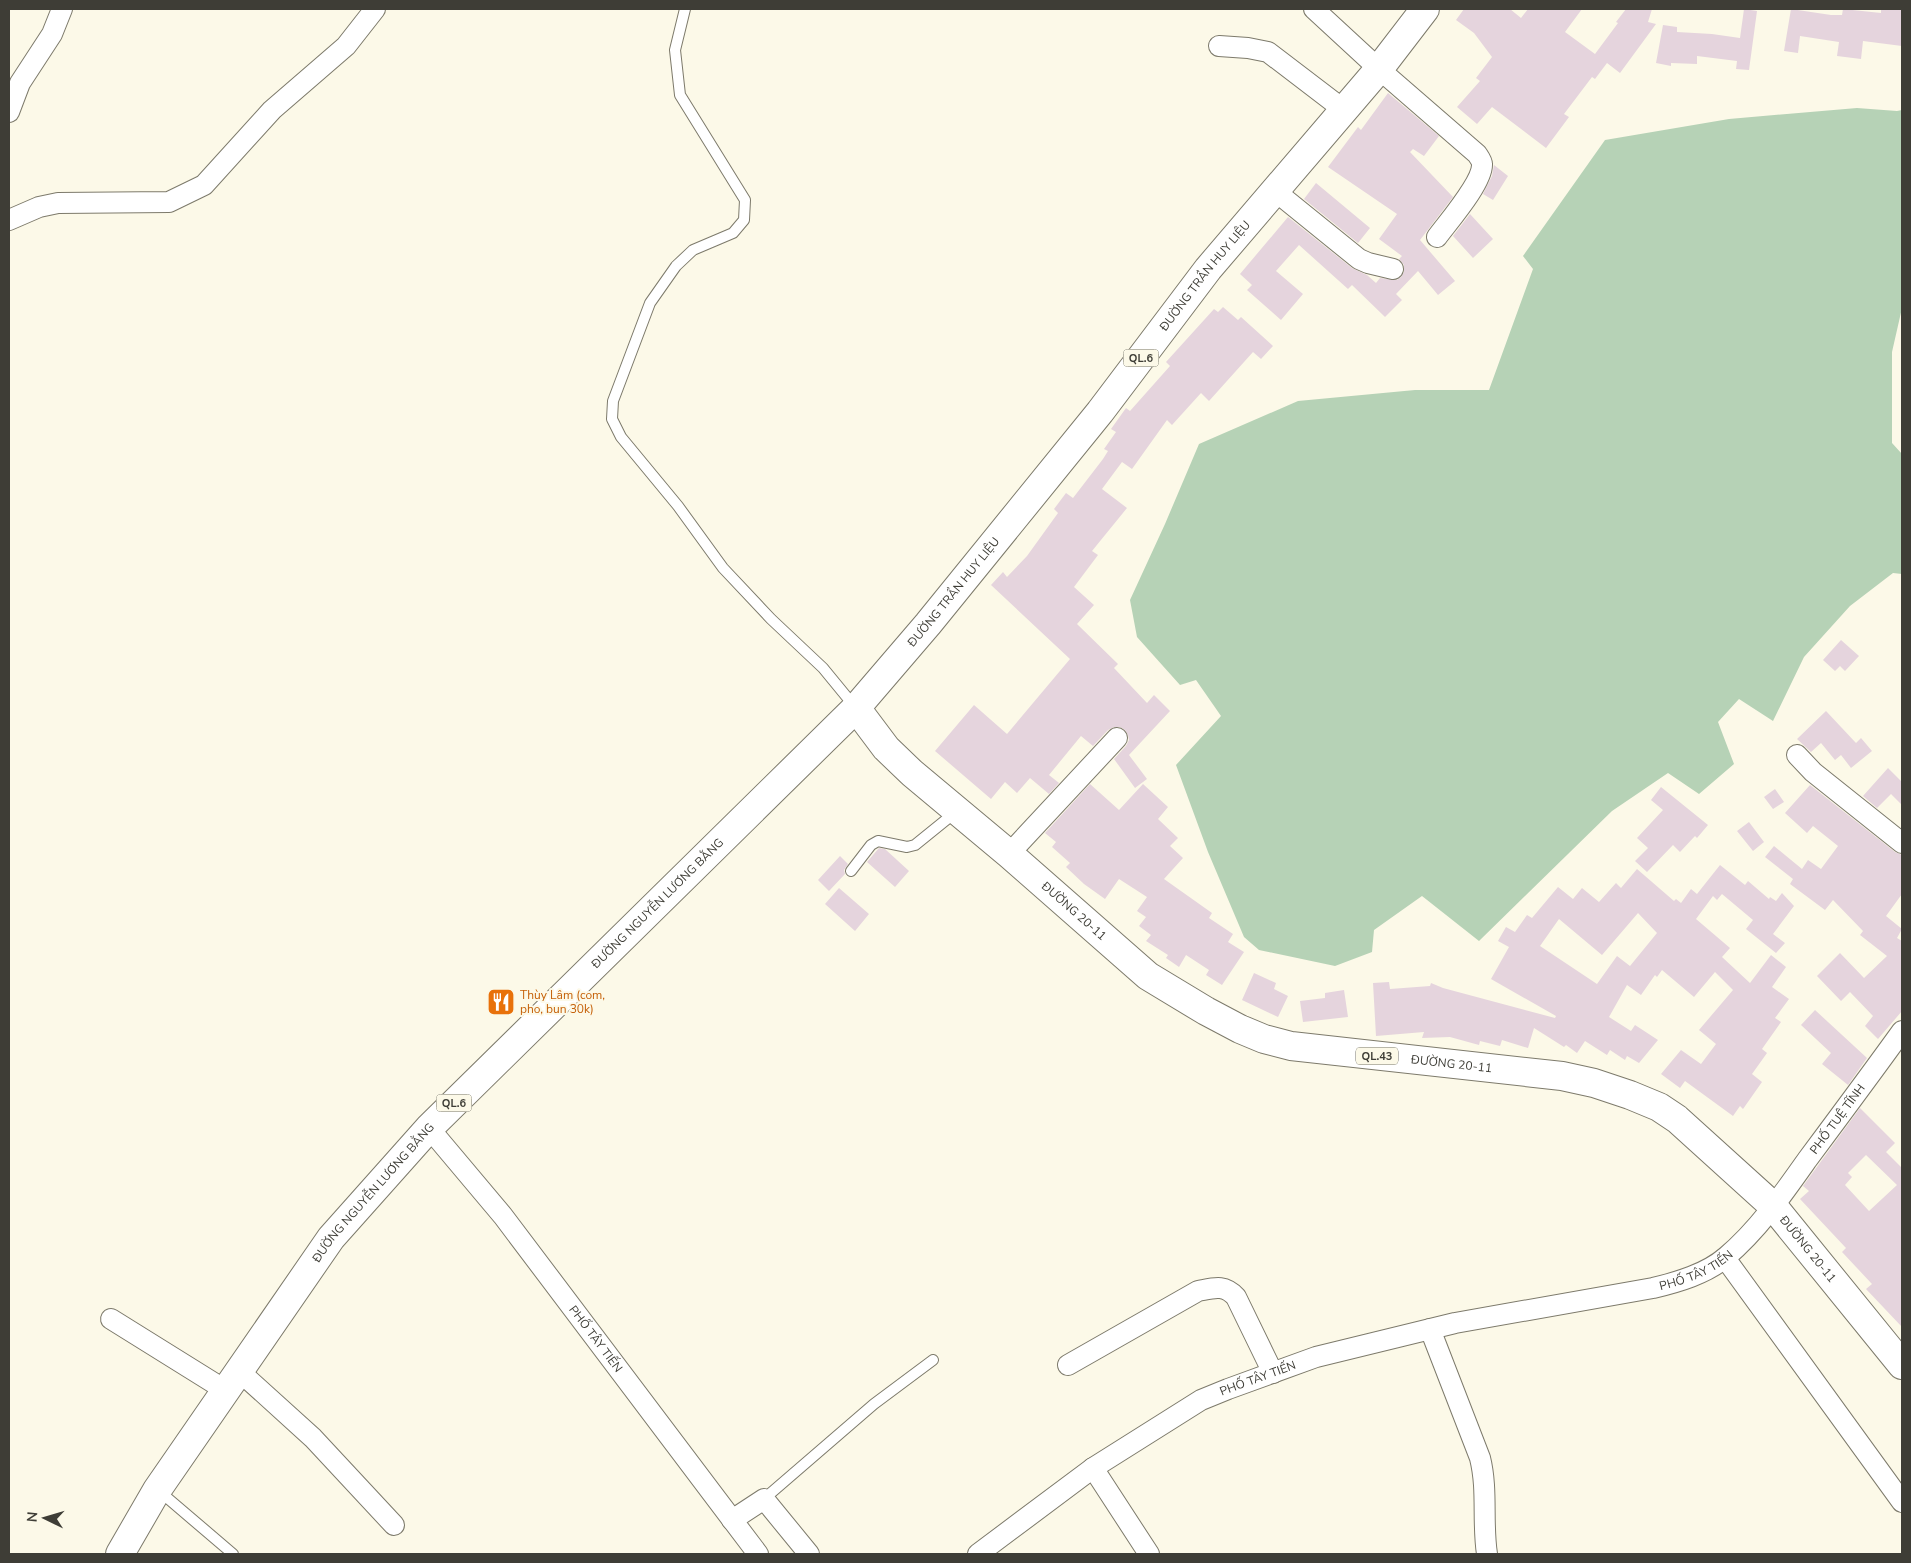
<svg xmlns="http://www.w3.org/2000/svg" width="1911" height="1563" font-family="'Nunito Sans',sans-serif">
<rect width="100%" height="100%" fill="#fcf9e8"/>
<path fill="#b6d2b6" d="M 1857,108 L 1897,111 L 1902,110 L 1902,308 L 1892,352 L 1892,443 L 1902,454 L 1902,574 L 1893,573 L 1850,606 L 1804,657 L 1773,721 L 1739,699 L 1718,722 L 1734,764 L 1699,794 L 1668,773 L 1612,811 L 1479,941 L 1422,896 L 1374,930 L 1372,952 L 1335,966 L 1259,950 L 1244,937 L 1208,852 L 1176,765 L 1221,716 L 1196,680 L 1180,685 L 1137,637 L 1130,600 L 1165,524 L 1199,444 L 1298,401 L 1415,390 L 1489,390 L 1533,269 L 1523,256 L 1605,140 L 1729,119 Z"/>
<path fill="#e5d4dd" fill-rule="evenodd" d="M 1464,9 L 1510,9 L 1521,18 L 1528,9 L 1582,9 L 1565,32 L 1595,54 L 1618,23 L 1616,22 L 1626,9 L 1652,9 L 1648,22 L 1656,24 L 1620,73 L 1607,63 L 1595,79 L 1592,77 L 1564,114 L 1569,117 L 1546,148 L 1492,107 L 1477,124 L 1457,107 L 1480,81 L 1476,78 L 1492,57 L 1474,33 L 1456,20 Z
M 1744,9 L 1757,11 L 1749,70 L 1736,69 L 1737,61 L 1697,56 L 1697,64 L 1671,63 L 1671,66 L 1656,63 L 1663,25 L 1677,27 L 1677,32 L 1712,34 L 1740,38 Z
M 1791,9 L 1831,15 L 1842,15 L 1843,9 L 1881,13 L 1881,9 L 1902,9 L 1902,46 L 1863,41 L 1861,59 L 1837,56 L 1839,42 L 1800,36 L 1798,53 L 1784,51 Z
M 1388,93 L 1439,136 L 1424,156 L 1413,149 L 1410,152 L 1453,197 L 1420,240 L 1455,281 L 1438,295 L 1418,271 L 1396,294 L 1402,300 L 1385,317 L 1352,285 L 1348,289 L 1299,245 L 1276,271 L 1303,294 L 1281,320 L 1247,290 L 1252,285 L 1240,274 L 1288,217 L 1352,268 L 1367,275 L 1376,283 L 1380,278 L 1397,280 L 1401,277 L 1404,272 L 1404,265 L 1399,259 L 1402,256 L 1379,239 L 1397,214 L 1328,167 L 1358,127 L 1361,130 Z
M 1494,165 L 1508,176 L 1493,200 L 1483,194 L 1492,176 Z
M 1316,183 L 1370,228 L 1358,243 L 1304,199 Z
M 1470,214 L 1493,239 L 1473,258 L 1453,236 Z
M 1223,307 L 1238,320 L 1241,317 L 1273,346 L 1261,359 L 1253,352 L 1209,401 L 1201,393 L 1172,425 L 1167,420 L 1132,469 L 1122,462 L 1102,489 L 1127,508 L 1092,551 L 1098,555 L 1074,587 L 1094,605 L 1077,624 L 1118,664 L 1114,668 L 1147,703 L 1154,695 L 1170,711 L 1129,755 L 1147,779 L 1135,788 L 1114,759 L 1126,746 L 1129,740 L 1128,735 L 1125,730 L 1120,727 L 1114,727 L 1108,730 L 1093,746 L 1081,736 L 1049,775 L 1059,783 L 1049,794 L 1030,778 L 1017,793 L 1005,782 L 991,799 L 935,751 L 974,705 L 1007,734 L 1070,659 L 991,585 L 1003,572 L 1007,577 L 1027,556 L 1058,513 L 1054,509 L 1066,493 L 1073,498 L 1103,459 L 1108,451 L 1104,449 L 1116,432 L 1111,429 L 1126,408 L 1130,411 L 1170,366 L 1166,362 L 1214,309 L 1218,312 Z
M 1841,640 L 1859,656 L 1845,671 L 1840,666 L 1835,671 L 1823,660 Z
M 1826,711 L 1856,743 L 1861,738 L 1872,751 L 1851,768 L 1841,755 L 1835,760 L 1821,743 L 1811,752 L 1797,739 Z
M 1888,768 L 1902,782 L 1902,805 L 1891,794 L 1877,808 L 1863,796 Z
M 1090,784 L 1119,810 L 1143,784 L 1168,807 L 1158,819 L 1178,838 L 1170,846 L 1183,858 L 1164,879 L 1212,913 L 1209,918 L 1233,934 L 1228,942 L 1244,952 L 1222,985 L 1206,975 L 1209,970 L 1186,955 L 1179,967 L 1166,958 L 1168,955 L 1146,941 L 1151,935 L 1139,926 L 1146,917 L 1137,911 L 1147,897 L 1119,879 L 1105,899 L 1084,884 L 1066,867 L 1070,863 L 1052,847 L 1056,842 L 1045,833 Z
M 1810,785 L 1895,852 L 1902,855 L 1902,894 L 1886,916 L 1902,929 L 1897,938 L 1902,941 L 1902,1011 L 1878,1039 L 1865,1026 L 1873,1016 L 1850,992 L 1841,1001 L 1817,976 L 1840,953 L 1864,978 L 1887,956 L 1860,935 L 1863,931 L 1833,900 L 1825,910 L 1790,884 L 1793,879 L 1765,857 L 1774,846 L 1802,869 L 1808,860 L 1821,869 L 1838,846 L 1813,826 L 1807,833 L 1785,813 Z
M 1661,787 L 1708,825 L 1697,838 L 1695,836 L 1680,852 L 1673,845 L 1647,872 L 1635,861 L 1648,848 L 1637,838 L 1663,810 L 1651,800 Z
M 1775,789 L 1784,802 L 1773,809 L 1764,797 Z
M 1749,822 L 1764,842 L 1753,851 L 1737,831 Z
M 879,848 L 885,849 L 909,871 L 895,887 L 867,862 Z
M 840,856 L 848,864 L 844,870 L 845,874 L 829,891 L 818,880 Z
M 1720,865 L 1745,885 L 1748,881 L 1769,899 L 1770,897 L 1776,901 L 1782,893 L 1794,906 L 1773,934 L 1785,943 L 1776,953 L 1746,929 L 1753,920 L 1722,894 L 1717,900 L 1713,896 L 1696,919 L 1730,948 L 1722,957 L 1750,983 L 1771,955 L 1786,967 L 1772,987 L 1789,999 L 1775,1018 L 1781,1022 L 1762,1049 L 1767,1053 L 1752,1074 L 1762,1082 L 1743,1109 L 1740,1106 L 1733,1116 L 1685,1081 L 1680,1088 L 1661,1074 L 1681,1050 L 1701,1064 L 1716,1044 L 1699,1030 L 1733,990 L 1715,972 L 1694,997 L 1662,970 L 1657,977 L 1655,975 L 1641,995 L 1627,985 L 1609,1017 L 1631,1031 L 1635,1025 L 1658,1040 L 1639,1063 L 1627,1056 L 1625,1060 L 1610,1050 L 1607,1055 L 1585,1041 L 1577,1053 L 1566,1045 L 1564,1047 L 1534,1028 L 1528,1048 L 1502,1040 L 1500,1046 L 1480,1041 L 1479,1045 L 1450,1037 L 1422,1038 L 1424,1032 L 1376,1036 L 1373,983 L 1389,982 L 1390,989 L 1430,986 L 1431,983 L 1443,988 L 1555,1018 L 1556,1016 L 1491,979 L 1509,947 L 1498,941 L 1506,927 L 1515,932 L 1527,915 L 1532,918 L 1558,887 L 1573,899 L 1582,888 L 1599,902 L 1616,883 L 1621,888 L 1637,869 L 1674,901 L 1676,899 L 1681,903 L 1691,889 L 1697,894 ZM 1638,913 L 1657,933 L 1630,966 L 1617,956 L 1597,984 L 1540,946 L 1559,919 L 1602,955 Z
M 839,888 L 869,914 L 855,931 L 825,904 Z
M 1254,973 L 1276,983 L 1274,989 L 1288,996 L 1278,1017 L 1242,1000 Z
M 1344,990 L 1348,1017 L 1303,1022 L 1300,1001 L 1325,998 L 1325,993 Z
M 1815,1010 L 1867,1058 L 1848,1085 L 1822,1064 L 1831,1053 L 1801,1025 Z
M 1860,1108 L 1895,1143 L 1886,1152 L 1902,1168 L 1902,1327 L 1866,1289 L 1872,1284 L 1842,1252 L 1846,1248 L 1800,1199 L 1809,1191 L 1803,1186 ZM 1866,1155 L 1897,1185 L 1869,1211 L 1845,1185 L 1852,1177 L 1848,1173 Z"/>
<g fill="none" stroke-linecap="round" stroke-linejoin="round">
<defs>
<path id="service" d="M 685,9 L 675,50 L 680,95 L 745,200 L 744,220 L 733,233 L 693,250 L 676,266 L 650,303 L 613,401 L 612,419 L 621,437 L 678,506 L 723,568 L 771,619 L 823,668 L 855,707
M 851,871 L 871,845 L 878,841 L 907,847 L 915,845 L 957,811
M 158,1490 L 233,1554
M 764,1499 L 874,1404 L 933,1360"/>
<g id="minor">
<path d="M 1314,9 L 1379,69 L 1477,154 C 1479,157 1482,161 1482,164 C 1483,182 1448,222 1437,237"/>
<path d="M 1219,46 L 1248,48 L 1268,52 L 1344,110"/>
<path d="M 9,112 L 20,83 L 52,34 L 62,9"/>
<path d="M 1275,191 L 1359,259 L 1368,263 L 1393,269"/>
<path d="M 9,220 L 39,207 L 58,203 L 169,202 L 204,185 L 272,110 L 346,46 L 375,9"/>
<path d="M 1797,755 L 1813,772 L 1902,843"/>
<path d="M 1009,854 L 1117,738"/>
<path id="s1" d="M 429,1128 L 503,1216 L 758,1554"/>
<path d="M 1725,1258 L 1902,1502"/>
<path d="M 111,1319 L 225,1390"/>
<path d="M 1430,1329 L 1480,1458 C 1488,1490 1482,1522 1487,1554"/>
<path d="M 1068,1365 L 1198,1291 C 1214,1288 1224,1284 1236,1297 L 1273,1373"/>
<path d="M 238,1370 L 313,1438 L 394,1525"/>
<path d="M 1093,1468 L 1149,1554"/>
<path d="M 732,1520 L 764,1499 L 809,1554"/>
<path id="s2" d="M 978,1554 L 1093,1468 L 1201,1400 L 1228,1389 L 1316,1357 L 1455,1323 L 1653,1288 C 1678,1282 1706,1274 1726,1257 C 1758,1230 1783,1194 1807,1160 C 1839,1117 1871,1074 1902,1031"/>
</g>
<g id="trunk">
<path id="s3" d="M 856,708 L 886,748 L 912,773 L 1009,854 L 1148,976 L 1206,1011 L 1240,1029 L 1264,1039 L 1291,1046 L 1562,1076 L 1594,1083 L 1630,1095 L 1659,1107 L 1677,1119 L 1773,1206 L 1902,1365"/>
<path id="s4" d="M 120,1554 L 157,1490 L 331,1238 L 429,1128 L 856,708 L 928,624 L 1100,412 L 1208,269 L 1379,69 L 1425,9"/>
</g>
</defs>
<use href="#service" stroke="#7d7a6b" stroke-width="12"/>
<use href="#minor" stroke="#7d7a6b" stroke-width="22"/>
<use href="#trunk" stroke="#7d7a6b" stroke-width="30"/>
<use href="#service" stroke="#fff" stroke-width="10"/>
<use href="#minor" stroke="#fff" stroke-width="20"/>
<use href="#trunk" stroke="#fff" stroke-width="28"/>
</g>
<defs>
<symbol id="restaurant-square" viewBox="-11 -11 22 22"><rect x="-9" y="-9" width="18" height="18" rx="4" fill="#e8710a" stroke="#fcf9e8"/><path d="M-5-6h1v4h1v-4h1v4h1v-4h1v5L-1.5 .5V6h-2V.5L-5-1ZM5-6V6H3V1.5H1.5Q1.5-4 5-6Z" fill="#fff"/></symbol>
</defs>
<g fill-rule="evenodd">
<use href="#restaurant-square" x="485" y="986" width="32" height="32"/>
</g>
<g text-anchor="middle" stroke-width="4" stroke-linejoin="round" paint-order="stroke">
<g fill="#fcf9e8" stroke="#77756b" stroke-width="1">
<rect x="1123.5" y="349.5" width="35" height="17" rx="4"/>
<rect x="1356" y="1047.5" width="42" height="17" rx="4"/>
<rect x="436.5" y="1094.5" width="35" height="17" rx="4"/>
</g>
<g font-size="11" font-weight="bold" fill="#3e3d36">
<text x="1141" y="362">QL.6</text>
<text x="1377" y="1060">QL.43</text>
<text x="454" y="1107">QL.6</text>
</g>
<g font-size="12" fill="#3e3d36" stroke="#fcf9e8">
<text dy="4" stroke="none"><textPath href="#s4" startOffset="1682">ĐƯỜNG TRẦN HUY LIỆU</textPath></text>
<text dy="4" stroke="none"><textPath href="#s4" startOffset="1278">ĐƯỜNG TRẦN HUY LIỆU</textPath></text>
<text dy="4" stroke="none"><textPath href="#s4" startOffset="848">ĐƯỜNG NGUYỄN LƯƠNG BẰNG</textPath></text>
<text dy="4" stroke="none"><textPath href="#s3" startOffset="299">ĐƯỜNG 20-11</textPath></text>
<text dy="4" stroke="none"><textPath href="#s3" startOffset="719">ĐƯỜNG 20-11</textPath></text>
<text dy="4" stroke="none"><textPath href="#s2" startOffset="996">PHỐ TUỆ TĨNH</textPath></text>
<text dy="4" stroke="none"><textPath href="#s4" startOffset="442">ĐƯỜNG NGUYỄN LƯƠNG BẰNG</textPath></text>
<text dy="4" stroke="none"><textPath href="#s3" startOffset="1139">ĐƯỜNG 20-11</textPath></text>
<text dy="4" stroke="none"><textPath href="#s2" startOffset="785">PHỐ TÂY TIẾN</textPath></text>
<text dy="4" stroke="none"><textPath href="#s1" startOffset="269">PHỐ TÂY TIẾN</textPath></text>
<text dy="4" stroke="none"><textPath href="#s2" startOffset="332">PHỐ TÂY TIẾN</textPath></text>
</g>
<g font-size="12" fill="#c56008" stroke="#fcf9e8" text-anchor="start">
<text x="520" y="999">Thùy Lâm (com,<tspan x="520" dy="14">pho, bun 30k)</tspan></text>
</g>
</g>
<rect width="1911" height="1563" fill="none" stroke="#3e3d36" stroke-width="20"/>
<g transform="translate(45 1518) rotate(275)" stroke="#fcf9e8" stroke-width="4" paint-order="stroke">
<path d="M0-4L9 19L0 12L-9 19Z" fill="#3e3d36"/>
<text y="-8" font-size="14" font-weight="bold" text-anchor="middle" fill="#3e3d36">N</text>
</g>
</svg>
